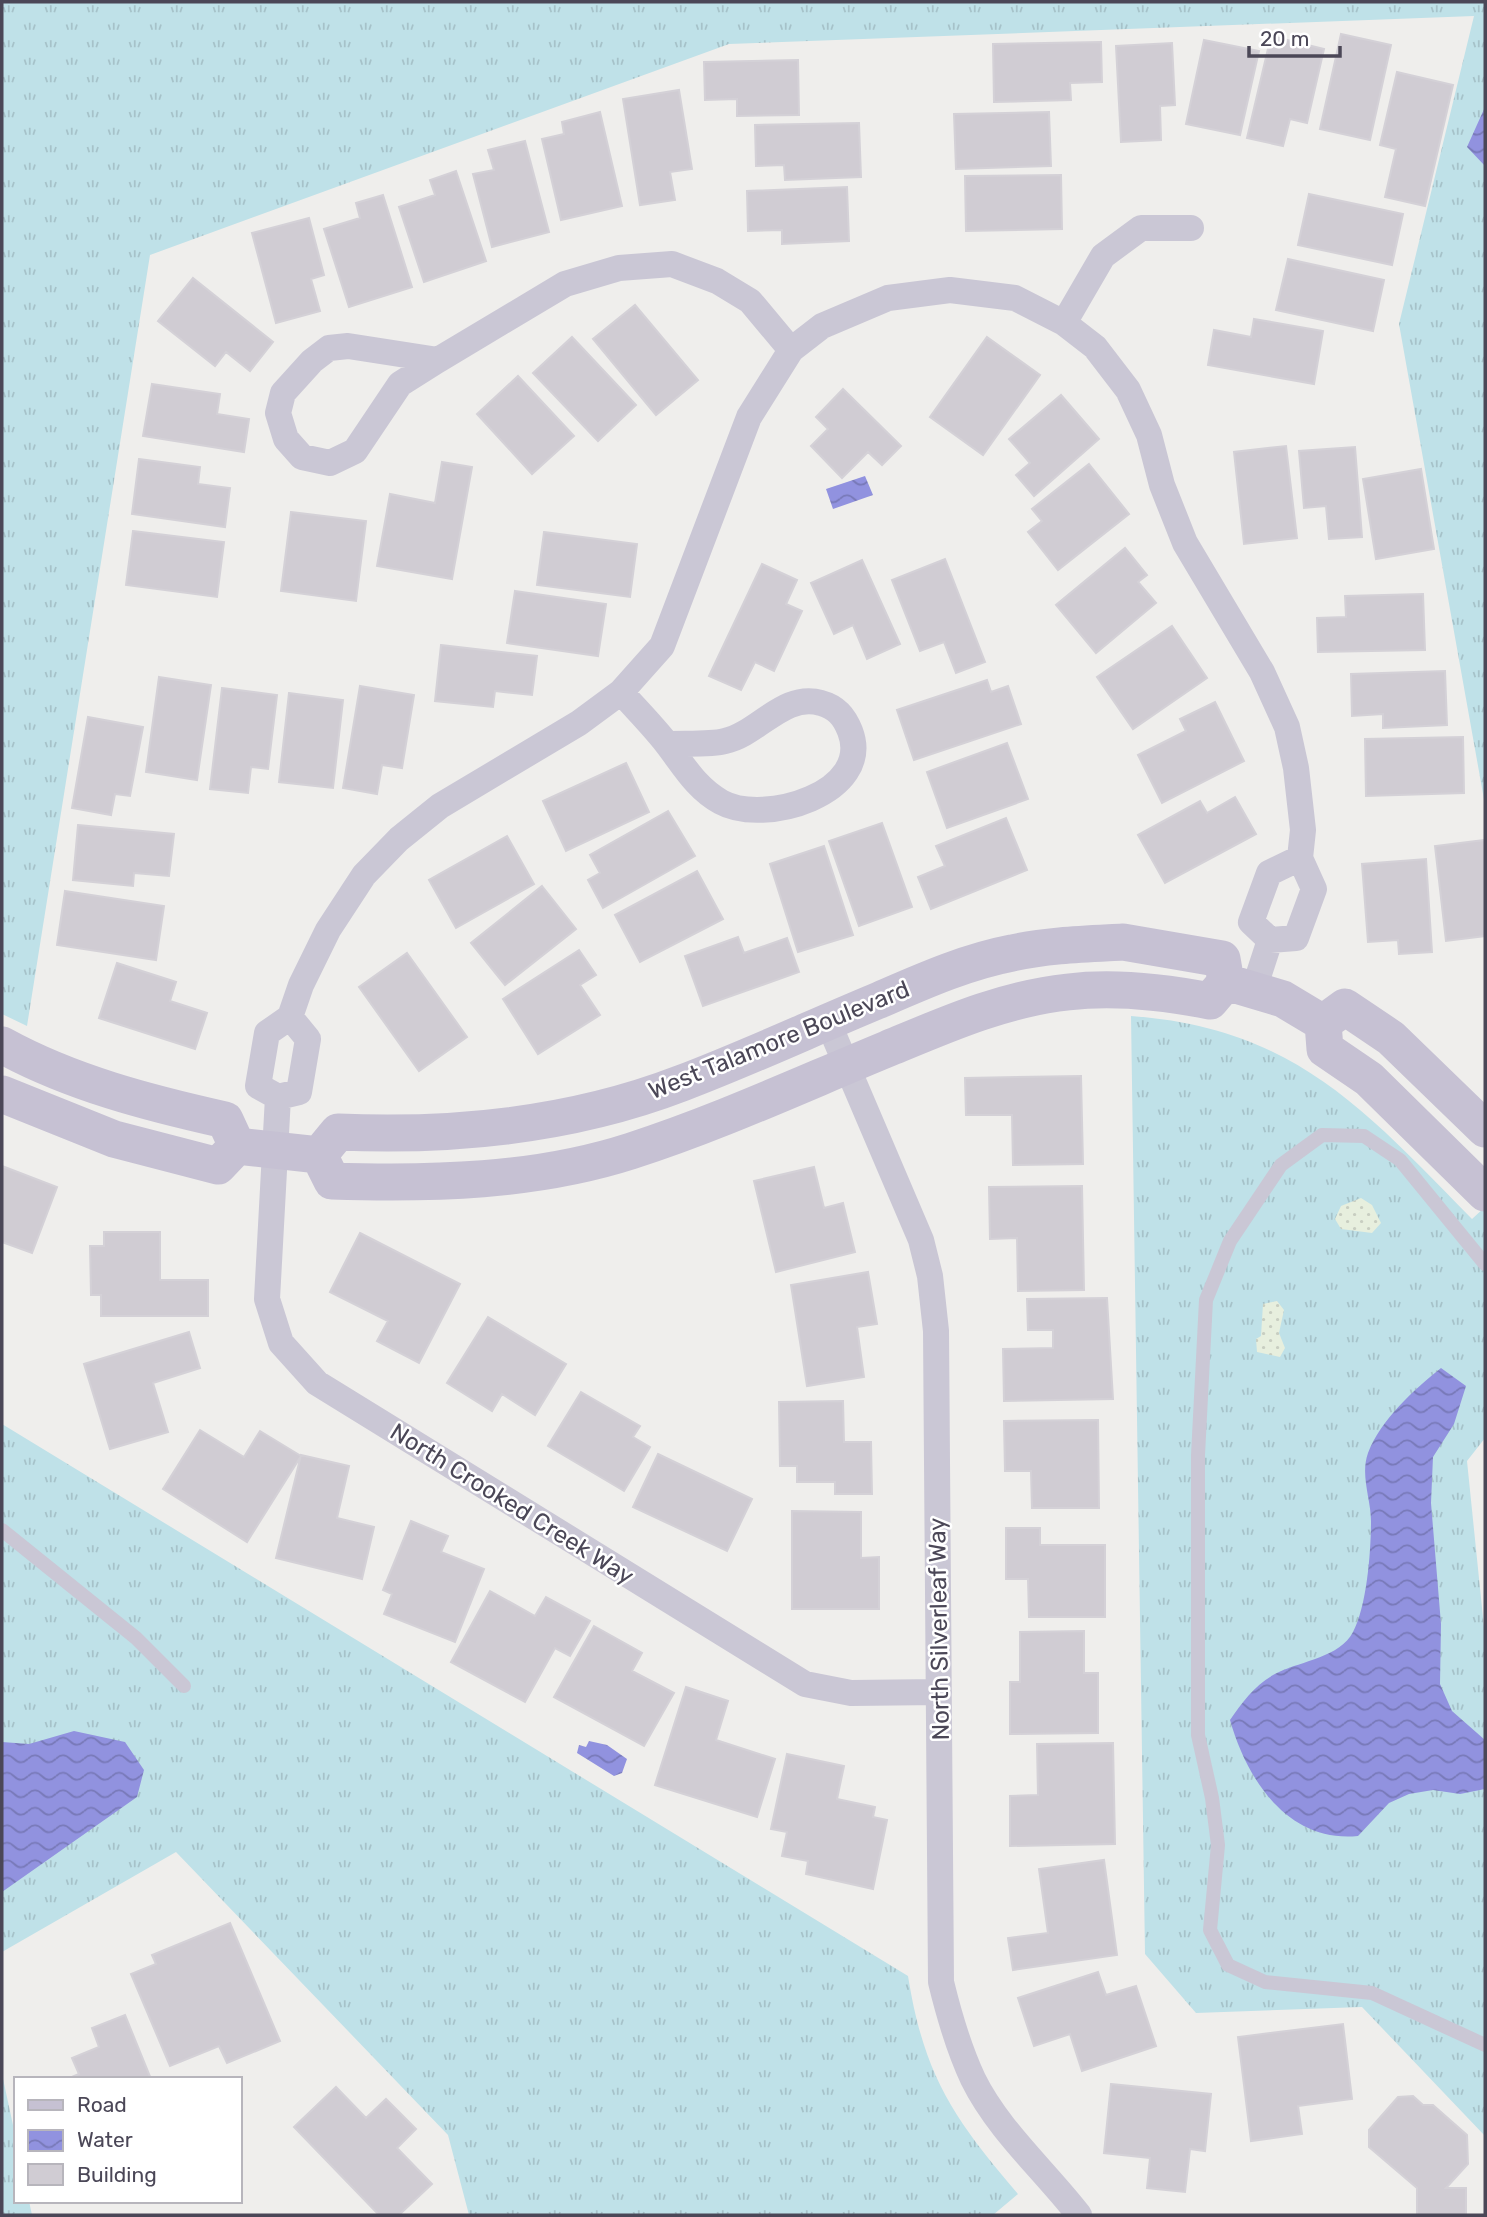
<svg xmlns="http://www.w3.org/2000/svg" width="1487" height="2217" font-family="Rubik,sans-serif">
<defs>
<pattern id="grass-tufts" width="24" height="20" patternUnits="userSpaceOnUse" patternTransform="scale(1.75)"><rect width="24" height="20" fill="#bfe1e8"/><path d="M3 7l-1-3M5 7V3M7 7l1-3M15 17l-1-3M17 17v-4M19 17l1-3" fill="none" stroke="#a6c2c9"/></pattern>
<pattern id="sand-dots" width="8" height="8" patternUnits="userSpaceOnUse" patternTransform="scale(1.75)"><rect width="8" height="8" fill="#e7efde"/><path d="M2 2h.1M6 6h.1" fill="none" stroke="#c8cec1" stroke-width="1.8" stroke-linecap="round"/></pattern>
<pattern id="water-waves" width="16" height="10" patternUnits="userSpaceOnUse" patternTransform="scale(1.75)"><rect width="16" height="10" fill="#9192df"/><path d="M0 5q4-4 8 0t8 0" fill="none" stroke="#7879b8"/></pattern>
</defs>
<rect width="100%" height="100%" fill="#efeeec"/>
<path fill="url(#grass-tufts)" d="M 2,2 L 1485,2 L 1485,805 L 1399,324 L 1474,16 L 729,44 L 150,255 L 27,1026 L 2,1014 Z
M 1131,1016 C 1294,1028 1364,1109 1472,1219 L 1485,1207 L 1485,1438 L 1467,1461 L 1485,1637 L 1485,2136 L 1362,2007 L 1196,2013 L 1145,1954 Z
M 2,1424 L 908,1976 C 924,2076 954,2119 1018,2194 L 993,2215 L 469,2215 L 448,2135 L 176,1852 L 2,1952 Z
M 2,2074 L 16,2139 L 16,2201 L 29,2201 L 32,2215 L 2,2215 Z"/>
<path fill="url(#sand-dots)" d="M 1361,1198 L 1372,1205 L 1381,1223 L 1372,1233 L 1341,1229 L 1335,1219 L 1341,1206 Z
M 1277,1301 L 1284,1310 L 1279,1333 L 1285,1348 L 1280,1357 L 1257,1352 L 1256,1339 L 1261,1336 L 1263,1304 Z"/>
<path fill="url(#water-waves)" d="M 1485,107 L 1485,166 L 1467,147 Z
M 865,476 L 873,495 L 833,509 L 826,489 Z
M 1441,1368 L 1466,1386 L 1454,1424 L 1433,1457 L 1431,1503 L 1441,1624 L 1440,1684 L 1452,1711 L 1485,1740 L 1485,1789 L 1460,1794 L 1433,1790 L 1409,1794 L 1389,1803 L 1358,1836 C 1288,1843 1247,1780 1230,1720 C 1243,1701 1257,1682 1279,1672 C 1302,1661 1340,1657 1353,1632 C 1367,1606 1371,1551 1371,1521 C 1371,1499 1360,1475 1368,1453 C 1381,1419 1414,1390 1441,1368 Z
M 74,1731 L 125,1742 L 144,1770 L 137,1797 L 2,1892 L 2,1742 L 29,1744 Z
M 589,1741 L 607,1745 L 627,1759 L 622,1773 L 614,1776 L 577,1753 L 579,1745 L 586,1747 Z"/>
<path fill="#d0ccd3" stroke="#d4d1d7" stroke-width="2" d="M 1341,34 L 1391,45 L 1370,140 L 1320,129 Z
M 1271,36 L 1324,49 L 1307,123 L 1290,119 L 1283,146 L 1247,138 Z
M 1204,40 L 1259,51 L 1240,135 L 1186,124 Z
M 1101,42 L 1102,82 L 1070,83 L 1071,100 L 994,102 L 993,44 Z
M 1172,43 L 1175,105 L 1160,106 L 1161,140 L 1121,142 L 1116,46 Z
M 798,60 L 799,115 L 737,116 L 737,99 L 705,100 L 704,62 Z
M 1397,72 L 1453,85 L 1425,206 L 1385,197 L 1396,149 L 1380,145 Z
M 679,90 L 692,169 L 670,172 L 675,200 L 640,205 L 623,99 Z
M 600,112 L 622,206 L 561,220 L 542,139 L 564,134 L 562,122 Z
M 1049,112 L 1051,166 L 956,169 L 954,114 Z
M 859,123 L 861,177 L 785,180 L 784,165 L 756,166 L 755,125 Z
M 525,141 L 549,232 L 492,247 L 473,174 L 494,170 L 488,150 Z
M 456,171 L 486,261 L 424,282 L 399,207 L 435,195 L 430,180 Z
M 1061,175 L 1062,229 L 966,231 L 965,176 Z
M 847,187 L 849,241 L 782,244 L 782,230 L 748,231 L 747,191 Z
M 1309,194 L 1403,214 L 1392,265 L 1298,245 Z
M 383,195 L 412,287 L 349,307 L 324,229 L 360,218 L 356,203 Z
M 309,218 L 324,275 L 311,279 L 320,311 L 276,323 L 252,233 Z
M 1288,259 L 1384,280 L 1373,331 L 1276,310 Z
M 193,278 L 273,342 L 250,371 L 226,352 L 215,366 L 158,321 Z
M 635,305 L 698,380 L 656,415 L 593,339 Z
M 1254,319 L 1323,331 L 1314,384 L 1208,365 L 1214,330 L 1251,337 Z
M 572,337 L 636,405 L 598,441 L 533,373 Z
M 987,337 L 1040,375 L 983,455 L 930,417 Z
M 518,376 L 574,436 L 532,474 L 477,414 Z
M 152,384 L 220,394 L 217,414 L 249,419 L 244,452 L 143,436 Z
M 843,389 L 901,446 L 882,465 L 868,452 L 842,478 L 811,446 L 828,429 L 816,417 Z
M 1061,395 L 1099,439 L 1034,496 L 1016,475 L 1030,463 L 1009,439 Z
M 1286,446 L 1297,538 L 1244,544 L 1234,452 Z
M 1355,447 L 1362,537 L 1329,539 L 1326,506 L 1304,508 L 1299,451 Z
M 139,459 L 200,467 L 198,484 L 230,488 L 225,527 L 132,514 Z
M 442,462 L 472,467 L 452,579 L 377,566 L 390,494 L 435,503 Z
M 1089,464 L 1129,514 L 1058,570 L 1028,532 L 1042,521 L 1032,509 Z
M 1421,469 L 1434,549 L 1376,559 L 1363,479 Z
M 291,512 L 366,521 L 356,601 L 281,591 Z
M 133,531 L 224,542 L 217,597 L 126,585 Z
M 544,532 L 637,544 L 630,597 L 537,585 Z
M 1125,548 L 1147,575 L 1138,582 L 1156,603 L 1096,653 L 1056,605 Z
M 945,559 L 985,662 L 956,673 L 944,642 L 920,651 L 892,580 Z
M 862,560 L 900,644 L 867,659 L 853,625 L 834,634 L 811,583 Z
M 762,564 L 797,580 L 786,604 L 802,611 L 774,671 L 755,662 L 741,690 L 709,676 Z
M 515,591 L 606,604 L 598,656 L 507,643 Z
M 1423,594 L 1425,650 L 1318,652 L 1317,618 L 1346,617 L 1345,596 Z
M 1172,626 L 1207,678 L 1133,729 L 1097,677 Z
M 441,645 L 537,656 L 532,695 L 495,691 L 493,707 L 435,701 Z
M 1445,671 L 1447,725 L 1383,728 L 1383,714 L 1352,716 L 1351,674 Z
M 159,677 L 211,685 L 197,780 L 146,772 Z
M 987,680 L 991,692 L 1008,686 L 1021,724 L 914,760 L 897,710 Z
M 360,686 L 414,695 L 402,768 L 382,765 L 377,794 L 343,788 Z
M 222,688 L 277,695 L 268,769 L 251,767 L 248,793 L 210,789 Z
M 289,693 L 343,700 L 333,788 L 279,782 Z
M 1215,702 L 1244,761 L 1162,803 L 1138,755 L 1186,731 L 1180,719 Z
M 88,717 L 143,727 L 130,796 L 115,794 L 111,815 L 72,808 Z
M 1463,737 L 1464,793 L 1366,796 L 1365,739 Z
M 1007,743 L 1028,799 L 947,828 L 927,772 Z
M 626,763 L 649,812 L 566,851 L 543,801 Z
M 1235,797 L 1256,834 L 1165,883 L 1138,835 L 1200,801 L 1207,813 Z
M 668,811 L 695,856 L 603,908 L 588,880 L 600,873 L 590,855 Z
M 1006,818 L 1027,870 L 931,909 L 918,877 L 945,866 L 936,846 Z
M 882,823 L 912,907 L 859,926 L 829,841 Z
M 78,825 L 174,834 L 169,876 L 134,873 L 133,886 L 73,880 Z
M 507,836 L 534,884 L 456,928 L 429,880 Z
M 1485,840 L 1485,936 L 1446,941 L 1435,846 Z
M 824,846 L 853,935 L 798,952 L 770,864 Z
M 1426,859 L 1432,952 L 1399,954 L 1398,940 L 1368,942 L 1362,864 Z
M 697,871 L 723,919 L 640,962 L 615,915 Z
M 542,886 L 576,929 L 505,985 L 471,943 Z
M 65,891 L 164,906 L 156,960 L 57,945 Z
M 738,937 L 744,953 L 787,938 L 799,972 L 703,1006 L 685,956 Z
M 579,950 L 596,975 L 580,985 L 600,1015 L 538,1054 L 503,999 Z
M 407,953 L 467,1037 L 419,1071 L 359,987 Z
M 117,963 L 176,982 L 170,1001 L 207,1013 L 195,1049 L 99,1018 Z
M 1081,1076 L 1083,1164 L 1013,1165 L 1012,1115 L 966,1115 L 965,1078 Z
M 2,1166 L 57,1187 L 32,1253 L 2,1242 Z
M 814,1167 L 824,1208 L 843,1203 L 855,1252 L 776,1272 L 754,1181 Z
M 1082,1186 L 1084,1290 L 1018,1291 L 1017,1238 L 990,1239 L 989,1187 Z
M 104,1232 L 160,1232 L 160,1280 L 208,1280 L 208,1316 L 101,1316 L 101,1295 L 91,1295 L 90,1246 L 104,1246 Z
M 360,1233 L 460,1284 L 419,1363 L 377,1341 L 388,1321 L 330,1292 Z
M 868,1272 L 877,1324 L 857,1327 L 864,1377 L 807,1386 L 791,1285 Z
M 1107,1298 L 1113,1399 L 1004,1401 L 1003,1349 L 1053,1348 L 1053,1330 L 1028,1330 L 1027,1299 Z
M 488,1317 L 566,1364 L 535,1415 L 502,1394 L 492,1411 L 447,1383 Z
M 189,1332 L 200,1368 L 153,1383 L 168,1432 L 110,1449 L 84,1364 Z
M 581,1392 L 640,1426 L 633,1437 L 650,1447 L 624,1491 L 548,1446 Z
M 843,1401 L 844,1442 L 871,1442 L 872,1494 L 835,1494 L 835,1482 L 797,1482 L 797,1466 L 780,1466 L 779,1402 Z
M 1098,1420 L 1099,1508 L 1032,1508 L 1031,1471 L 1005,1471 L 1004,1421 Z
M 200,1430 L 244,1457 L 260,1431 L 301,1456 L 247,1542 L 163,1489 Z
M 658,1454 L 752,1499 L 727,1551 L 633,1507 Z
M 301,1455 L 349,1466 L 337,1518 L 374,1527 L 362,1579 L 276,1558 Z
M 792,1511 L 861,1512 L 861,1558 L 879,1557 L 879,1609 L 792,1609 Z
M 411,1521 L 448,1536 L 441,1552 L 484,1569 L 455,1642 L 384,1614 L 392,1594 L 383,1590 Z
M 1006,1528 L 1040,1528 L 1040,1545 L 1105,1545 L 1105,1617 L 1029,1617 L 1028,1579 L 1006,1579 Z
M 490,1591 L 535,1616 L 546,1597 L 590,1621 L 570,1656 L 555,1648 L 525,1702 L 451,1662 Z
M 594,1626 L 642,1653 L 632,1671 L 674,1693 L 644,1746 L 554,1697 Z
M 1084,1631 L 1084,1673 L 1098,1673 L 1098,1733 L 1010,1734 L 1010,1682 L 1020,1682 L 1020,1632 Z
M 686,1687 L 728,1701 L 716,1740 L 775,1759 L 757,1817 L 655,1785 Z
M 1113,1743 L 1115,1844 L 1010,1846 L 1010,1796 L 1038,1795 L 1037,1744 Z
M 787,1754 L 844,1766 L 837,1799 L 875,1807 L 873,1817 L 887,1820 L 873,1889 L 806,1874 L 808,1861 L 782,1856 L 787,1832 L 771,1829 Z
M 1104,1860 L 1117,1955 L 1013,1970 L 1008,1938 L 1048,1933 L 1039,1869 Z
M 230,1923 L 280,2041 L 227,2063 L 219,2046 L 170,2066 L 131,1974 L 156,1964 L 152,1955 Z
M 1098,1972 L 1106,1995 L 1136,1986 L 1156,2046 L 1082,2071 L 1070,2034 L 1034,2046 L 1018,1998 Z
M 125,2015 L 151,2079 L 67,2079 L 79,2074 L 72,2058 L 99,2047 L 92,2028 Z
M 1343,2024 L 1352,2099 L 1298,2106 L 1302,2134 L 1251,2141 L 1238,2037 Z
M 1111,2084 L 1211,2094 L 1205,2151 L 1190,2149 L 1185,2192 L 1147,2188 L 1150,2158 L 1104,2153 Z
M 336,2087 L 366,2118 L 386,2099 L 416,2129 L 397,2148 L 432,2184 L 399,2215 L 379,2215 L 294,2127 Z
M 1413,2096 L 1423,2105 L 1433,2105 L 1467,2135 L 1468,2164 L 1446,2188 L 1466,2188 L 1466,2215 L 1417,2215 L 1417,2188 L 1369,2147 L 1369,2130 L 1398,2097 Z"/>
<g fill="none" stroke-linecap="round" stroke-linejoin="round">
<path stroke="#cac7d5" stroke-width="14" d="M 1485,1264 L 1400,1160 L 1364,1136 L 1322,1135 L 1281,1165 L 1230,1241 L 1206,1300 L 1198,1455 L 1198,1735 L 1212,1798 L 1218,1845 L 1210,1930 L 1228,1965 L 1265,1982 L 1372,1993 L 1485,2045
M 2,1530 L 136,1638 L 184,1686"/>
<path stroke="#cac7d5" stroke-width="26" d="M 1064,323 L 1103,256 L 1141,228 L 1191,228
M 438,360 L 400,384 L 355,451 L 330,463 L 302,457 L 286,439 L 278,413 L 283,393 L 312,361 L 329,348 L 348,346 L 438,360 L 565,284 L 619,268 L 672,264 L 717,281 L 750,301 L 791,350
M 621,692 C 636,709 653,726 667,744 C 684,766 696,788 721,802 C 764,826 874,793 850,731 C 844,716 836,707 821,703 C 784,692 758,734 725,741 C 711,745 683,743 667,744
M 1300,858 L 1314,889 L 1296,938 L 1270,940 L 1251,922 L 1269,873 Z
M 1254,989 L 1270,940
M 290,1017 L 301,985 L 328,930 L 364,875 L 399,839 L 440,806 L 579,723 L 621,692 L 662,646 L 749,417 L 791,350 L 822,326 L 888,298 L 950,290 L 1015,298 L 1064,323 L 1095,347 L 1128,390 L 1149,435 L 1162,485 L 1185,543 L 1262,672 L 1287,727 L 1296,768 L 1303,830 L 1300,858
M 290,1017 L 308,1039 L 299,1092 L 278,1097 L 258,1086 L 267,1033 Z
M 828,1022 L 921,1240 L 930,1276 L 936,1331 L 941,1982 C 949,2015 958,2047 973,2079 C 998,2130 1045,2171 1079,2215
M 278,1097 L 267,1299 L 281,1343 L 317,1383 L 805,1684 L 851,1693 L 939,1692"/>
<path stroke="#c6c1d3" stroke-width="37" d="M 1123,942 L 1222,959 L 1226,982 L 1210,1001 C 1164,992 1115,986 1068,992 C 1003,999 947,1024 887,1049 C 802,1084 718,1123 631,1151 C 535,1182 432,1184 332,1181 L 319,1155 L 338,1132 C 453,1137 573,1125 682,1083 C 748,1058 812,1028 877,1001 C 921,982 965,962 1012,953 C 1048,945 1086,944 1123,942 Z
M 1226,982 L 1283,999 L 1323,1023
M 2,1045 C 71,1083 149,1103 225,1120 L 237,1146 L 218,1166 L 114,1139 L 2,1094
M 1485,1129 L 1391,1038 L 1345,1007 L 1323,1023 L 1325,1049 L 1369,1079 L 1485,1193
M 237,1146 L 319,1155"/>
</g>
<g text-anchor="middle" stroke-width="5" stroke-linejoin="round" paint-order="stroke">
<g font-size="24" fill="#4b4757" stroke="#fff">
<text transform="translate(779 1040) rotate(-22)" y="8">West Talamore Boulevard</text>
<text transform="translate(512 1504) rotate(32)" y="8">North Crooked Creek Way</text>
<text transform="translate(939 1629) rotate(-91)" y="8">North Silverleaf Way</text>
</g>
</g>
<rect width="1487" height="2217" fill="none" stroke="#4b4757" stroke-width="7"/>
<rect x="14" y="2077" width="228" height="126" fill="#ffffff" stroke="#b7b5bc" stroke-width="2"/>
<rect x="28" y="2100" width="35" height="10" fill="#c6c1d3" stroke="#b7b5bc" stroke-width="2"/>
<text x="77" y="2112" font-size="21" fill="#4b4757">Road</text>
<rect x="28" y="2130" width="35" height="21" fill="url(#water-waves)" stroke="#b7b5bc" stroke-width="2"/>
<text x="77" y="2147" font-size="21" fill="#4b4757">Water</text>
<rect x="28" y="2164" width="35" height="21" fill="#d0ccd3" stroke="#b7b5bc" stroke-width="2"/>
<text x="77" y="2182" font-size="21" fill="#4b4757">Building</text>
<path d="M1249 46v10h91v-10" fill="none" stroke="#4b4757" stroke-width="3.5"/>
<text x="1260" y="46" font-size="21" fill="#4b4757" stroke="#ffffff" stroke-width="5" paint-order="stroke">20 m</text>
</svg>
